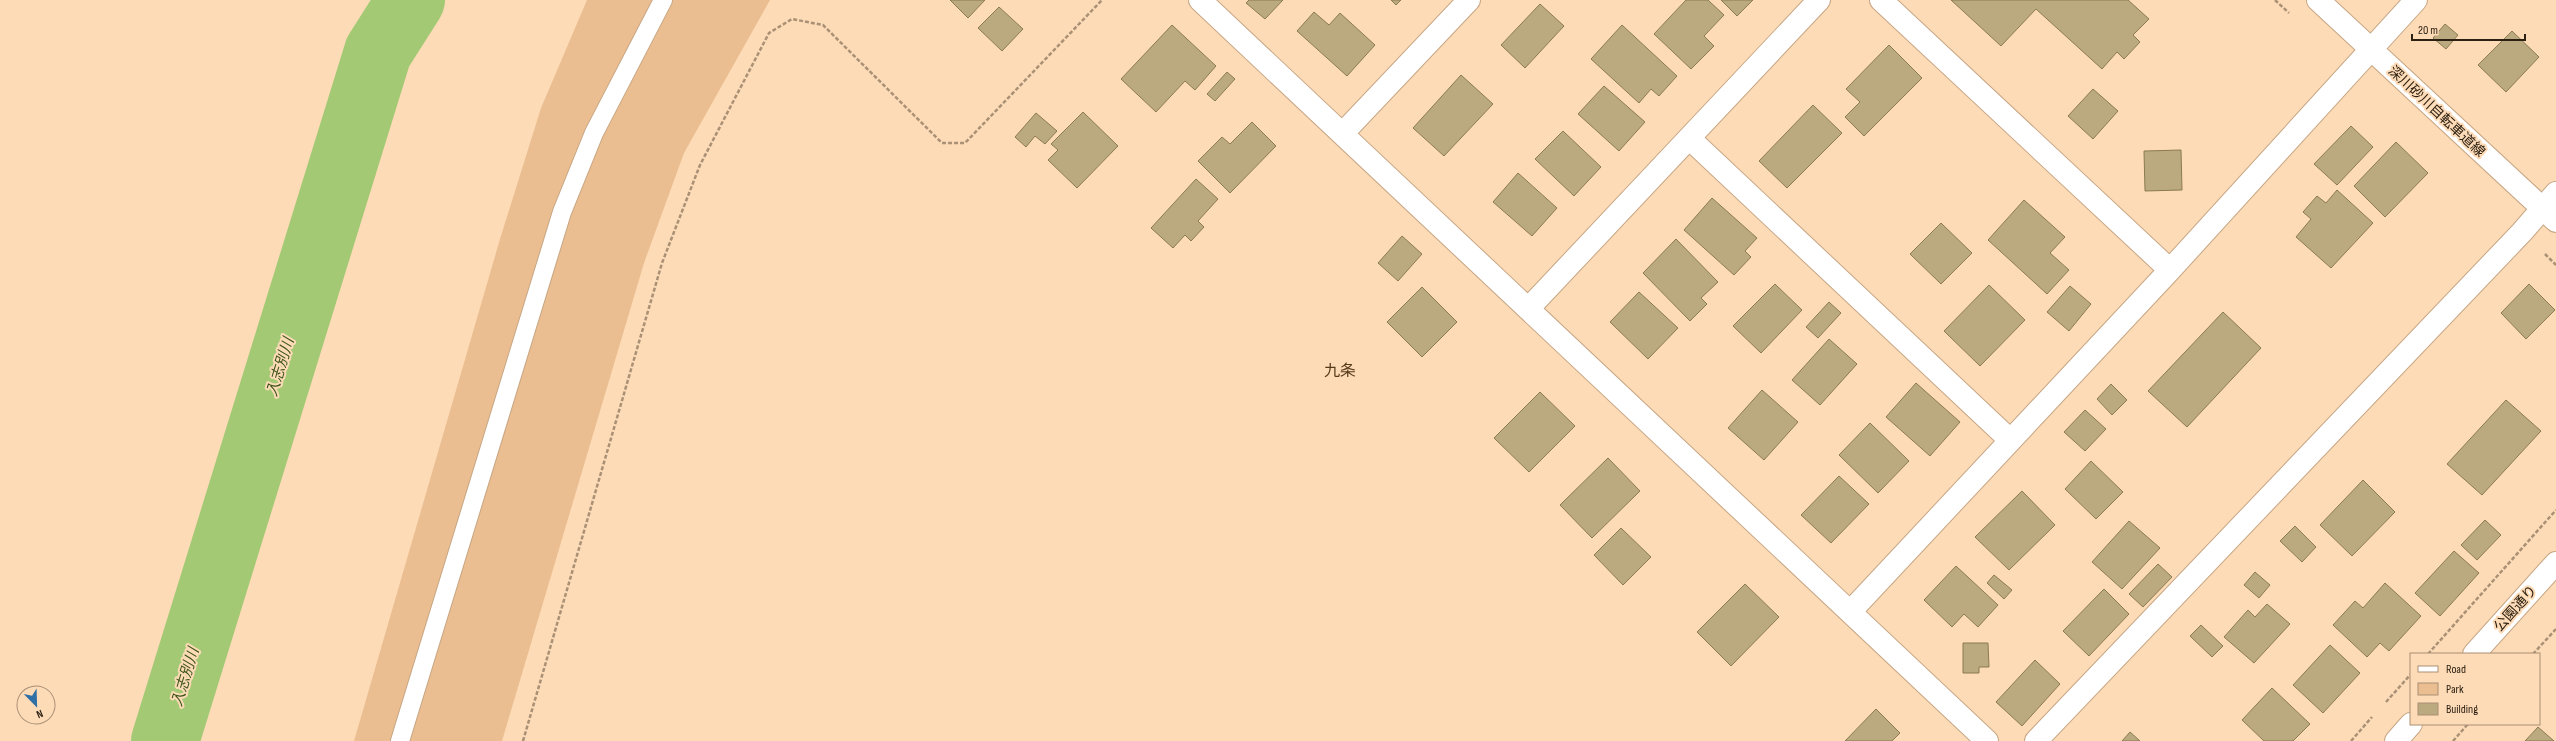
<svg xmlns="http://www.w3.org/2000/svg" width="2556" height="741" font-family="'Sofia Sans Condensed','Noto Sans JP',sans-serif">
<rect width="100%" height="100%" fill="#fddbb7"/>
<path fill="#eabe90" d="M 587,0 L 770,0 L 684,153 L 644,263 L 502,741 L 354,741 L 500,239 L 541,108 Z"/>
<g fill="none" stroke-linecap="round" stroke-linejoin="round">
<path stroke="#a4c975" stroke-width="68" d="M 165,741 L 378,52 L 411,0"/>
</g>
<path fill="#bba97f" stroke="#8b7b52" d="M 950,0 L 985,0 L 968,18 Z
M 1249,0 L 1283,0 L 1265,19 L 1246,3 Z
M 1391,0 L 1401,0 L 1396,5 Z
M 1686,0 L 1708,0 L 1724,15 L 1704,36 L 1714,46 L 1691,69 L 1654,34 Z
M 1721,0 L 1753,0 L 1737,16 Z
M 1951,0 L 2128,0 L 2149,19 L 2133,35 L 2140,42 L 2124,59 L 2117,52 L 2102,69 L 2036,9 L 2001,46 Z
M 1540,4 L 1564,26 L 1525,68 L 1501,45 Z
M 999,7 L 1023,29 L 1002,51 L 978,28 Z
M 1314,12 L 1329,25 L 1340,13 L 1375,45 L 1347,76 L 1297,31 Z
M 2445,24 L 2458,35 L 2446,49 L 2433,38 Z
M 1172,25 L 1216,66 L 1195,90 L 1185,81 L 1156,112 L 1121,79 Z
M 1622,25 L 1677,76 L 1659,96 L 1651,89 L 1639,103 L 1591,59 Z
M 2512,31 L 2539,57 L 2506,92 L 2478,65 Z
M 1889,45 L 1922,78 L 1864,136 L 1845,117 L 1860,102 L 1846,89 Z
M 1227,72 L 1235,79 L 1215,101 L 1207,94 Z
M 1461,75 L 1493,104 L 1444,156 L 1413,128 Z
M 1604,86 L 1645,122 L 1619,151 L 1578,114 Z
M 2093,89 L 2118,111 L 2093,139 L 2068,116 Z
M 1813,105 L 1842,133 L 1787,188 L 1759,161 Z
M 1083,112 L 1118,146 L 1077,188 L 1048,160 L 1058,150 L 1051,144 Z
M 1036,113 L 1057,131 L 1045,144 L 1035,136 L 1026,147 L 1015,137 Z
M 1252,122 L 1276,146 L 1230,193 L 1198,161 L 1222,137 L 1230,144 Z
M 2351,126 L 2373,147 L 2337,185 L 2314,164 Z
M 1563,131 L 1601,167 L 1574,196 L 1535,159 Z
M 2396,142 L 2428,173 L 2385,217 L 2354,186 Z
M 2181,150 L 2182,190 L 2145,191 L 2144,151 Z
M 1518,173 L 1557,208 L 1532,236 L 1493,202 Z
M 1196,179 L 1218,199 L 1198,221 L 1204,227 L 1191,241 L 1185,235 L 1173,248 L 1151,228 Z
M 2337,190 L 2373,223 L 2331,268 L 2296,237 L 2311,219 L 2303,212 L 2317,196 L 2326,203 Z
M 1712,198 L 1757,238 L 1745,251 L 1751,257 L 1734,275 L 1684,230 Z
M 2024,200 L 2065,237 L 2050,253 L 2069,270 L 2047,294 L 1988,240 Z
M 1941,223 L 1972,253 L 1941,284 L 1910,254 Z
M 1402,236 L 1422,254 L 1398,281 L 1378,263 Z
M 1676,239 L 1718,282 L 1701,298 L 1707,304 L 1690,321 L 1643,273 Z
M 1775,284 L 1802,310 L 1761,353 L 1733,326 Z
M 2529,284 L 2555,310 L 2526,339 L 2501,313 Z
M 1989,285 L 2025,320 L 1980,366 L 1944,331 Z
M 2070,286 L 2091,304 L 2069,331 L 2047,312 Z
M 1422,287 L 1457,322 L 1422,357 L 1387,322 Z
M 1639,292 L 1678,328 L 1648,359 L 1610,322 Z
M 1829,302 L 1841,313 L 1818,338 L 1806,327 Z
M 2223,312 L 2261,348 L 2187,427 L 2148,391 Z
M 1829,339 L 1857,364 L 1820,405 L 1792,380 Z
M 1916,383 L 1960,422 L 1930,456 L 1886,417 Z
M 2111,384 L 2127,400 L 2112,415 L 2097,399 Z
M 1762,390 L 1798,422 L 1764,460 L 1728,428 Z
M 1540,392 L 1575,426 L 1529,472 L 1494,438 Z
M 2506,400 L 2541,431 L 2482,495 L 2447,464 Z
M 2085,410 L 2106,429 L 2085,451 L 2064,432 Z
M 1870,423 L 1909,461 L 1878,493 L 1839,455 Z
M 1608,458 L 1640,491 L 1592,538 L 1560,505 Z
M 2091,461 L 2123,492 L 2096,519 L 2065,489 Z
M 1839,476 L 1869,504 L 1831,543 L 1801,515 Z
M 2363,480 L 2395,512 L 2352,556 L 2320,525 Z
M 2022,491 L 2055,525 L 2009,570 L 1975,537 Z
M 2485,520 L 2501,535 L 2477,560 L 2461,545 Z
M 2129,521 L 2160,548 L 2122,589 L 2092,562 Z
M 2295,526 L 2316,547 L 2302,562 L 2280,541 Z
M 1621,528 L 1651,557 L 1623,585 L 1594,555 Z
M 2454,551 L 2479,573 L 2440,616 L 2415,593 Z
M 2158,564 L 2172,577 L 2143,607 L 2129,594 Z
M 1956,566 L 1998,605 L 1978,627 L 1964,614 L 1952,627 L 1924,600 Z
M 2255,572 L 2270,585 L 2259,598 L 2244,585 Z
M 1994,575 L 2012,590 L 2004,599 L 1987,583 Z
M 2385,583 L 2421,616 L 2389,651 L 2380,643 L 2367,657 L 2333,625 L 2355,601 L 2363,608 Z
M 1745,584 L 1779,617 L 1731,666 L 1697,632 Z
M 2104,589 L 2129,614 L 2089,656 L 2063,631 Z
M 2267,604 L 2290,624 L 2254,663 L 2224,637 L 2248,610 L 2255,617 Z
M 2201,625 L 2223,646 L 2212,657 L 2190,636 Z
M 1963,643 L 1988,643 L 1989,667 L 1979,667 L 1979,673 L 1963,673 Z
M 2330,645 L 2360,673 L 2323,713 L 2293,685 Z
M 2035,660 L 2060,684 L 2022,726 L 1996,702 Z
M 2272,688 L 2310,724 L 2293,741 L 2264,741 L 2242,720 Z
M 1876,709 L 1900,733 L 1892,741 L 1845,741 Z
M 2538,727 L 2554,741 L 2525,741 Z
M 2130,732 L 2140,741 L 2122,741 Z"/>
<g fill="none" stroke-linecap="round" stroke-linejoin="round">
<defs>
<path id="lane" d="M 400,741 L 562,212 L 594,133 L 663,0"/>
<path id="street" d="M 1200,0 L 1987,741
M 1881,0 L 2170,270
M 2318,0 L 2556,221
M 1343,133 L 1469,0
M 1689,138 L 2010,440
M 1528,309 L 1819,0
M 1850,612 L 2170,270 L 2416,0
M 2036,741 L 2522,232 L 2556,193"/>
<path id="secondary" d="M 2474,654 L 2556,563
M 2396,741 L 2411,724"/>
</defs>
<use href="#lane" stroke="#c7a684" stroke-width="20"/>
<use href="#street" stroke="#c7a684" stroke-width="24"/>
<use href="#secondary" stroke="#c7a684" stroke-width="24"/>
<path stroke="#aa9175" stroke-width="2.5" stroke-dasharray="4 2" stroke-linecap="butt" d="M 2275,0 L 2289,13
M 2545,254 L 2556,265
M 2428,654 L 2556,510
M 2533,654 L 2556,629
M 2386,702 L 2411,674
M 523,741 L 662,263 L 700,165 L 769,33 L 792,19 L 823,25 L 942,143 L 965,143 L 1102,0
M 2351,741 L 2372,717
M 2453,741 L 2468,724"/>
<use href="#lane" stroke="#fff" stroke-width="18"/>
<use href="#street" stroke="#fff" stroke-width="22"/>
<use href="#secondary" stroke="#fff" stroke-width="22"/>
</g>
<g text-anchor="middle" stroke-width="4" stroke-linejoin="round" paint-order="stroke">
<g font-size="14" fill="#2c2012" stroke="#fddbb7">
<text transform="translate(2437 111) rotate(43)" y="5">深川砂川自転車道線</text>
<text transform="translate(2515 608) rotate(-48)" y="5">公園通り</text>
</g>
<g font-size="15" font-style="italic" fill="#3d5419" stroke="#fddbb7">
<text transform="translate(280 367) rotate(-73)" y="5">入志別川</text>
<text transform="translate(185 677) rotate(-73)" y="5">入志別川</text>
</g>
<g font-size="16" fill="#563b1b" stroke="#fddbb7">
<text x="1340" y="376">九条</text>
</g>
</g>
<rect x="2410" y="653" width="130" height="72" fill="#fddbb7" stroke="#a99075"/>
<rect x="2418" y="666" width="20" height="6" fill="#ffffff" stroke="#a99075"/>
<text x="2446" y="673" font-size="12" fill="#2c2012">Road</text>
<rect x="2418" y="683" width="20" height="12" fill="#eabe90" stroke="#a99075"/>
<text x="2446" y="693" font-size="12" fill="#2c2012">Park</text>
<rect x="2418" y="703" width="20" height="12" fill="#bba97f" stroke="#a99075"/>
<text x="2446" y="713" font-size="12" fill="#2c2012">Building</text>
<g transform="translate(36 705) rotate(157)"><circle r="19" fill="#fddbb7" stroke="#a99075"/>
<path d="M0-3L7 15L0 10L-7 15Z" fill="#306ea6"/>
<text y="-6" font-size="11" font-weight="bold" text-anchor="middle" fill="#2c2012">N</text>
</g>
<path d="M2412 34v6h113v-6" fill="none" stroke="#2c2012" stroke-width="2"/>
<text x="2418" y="34" font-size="12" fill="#2c2012" stroke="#fddbb7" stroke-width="3" paint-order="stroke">20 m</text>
</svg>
